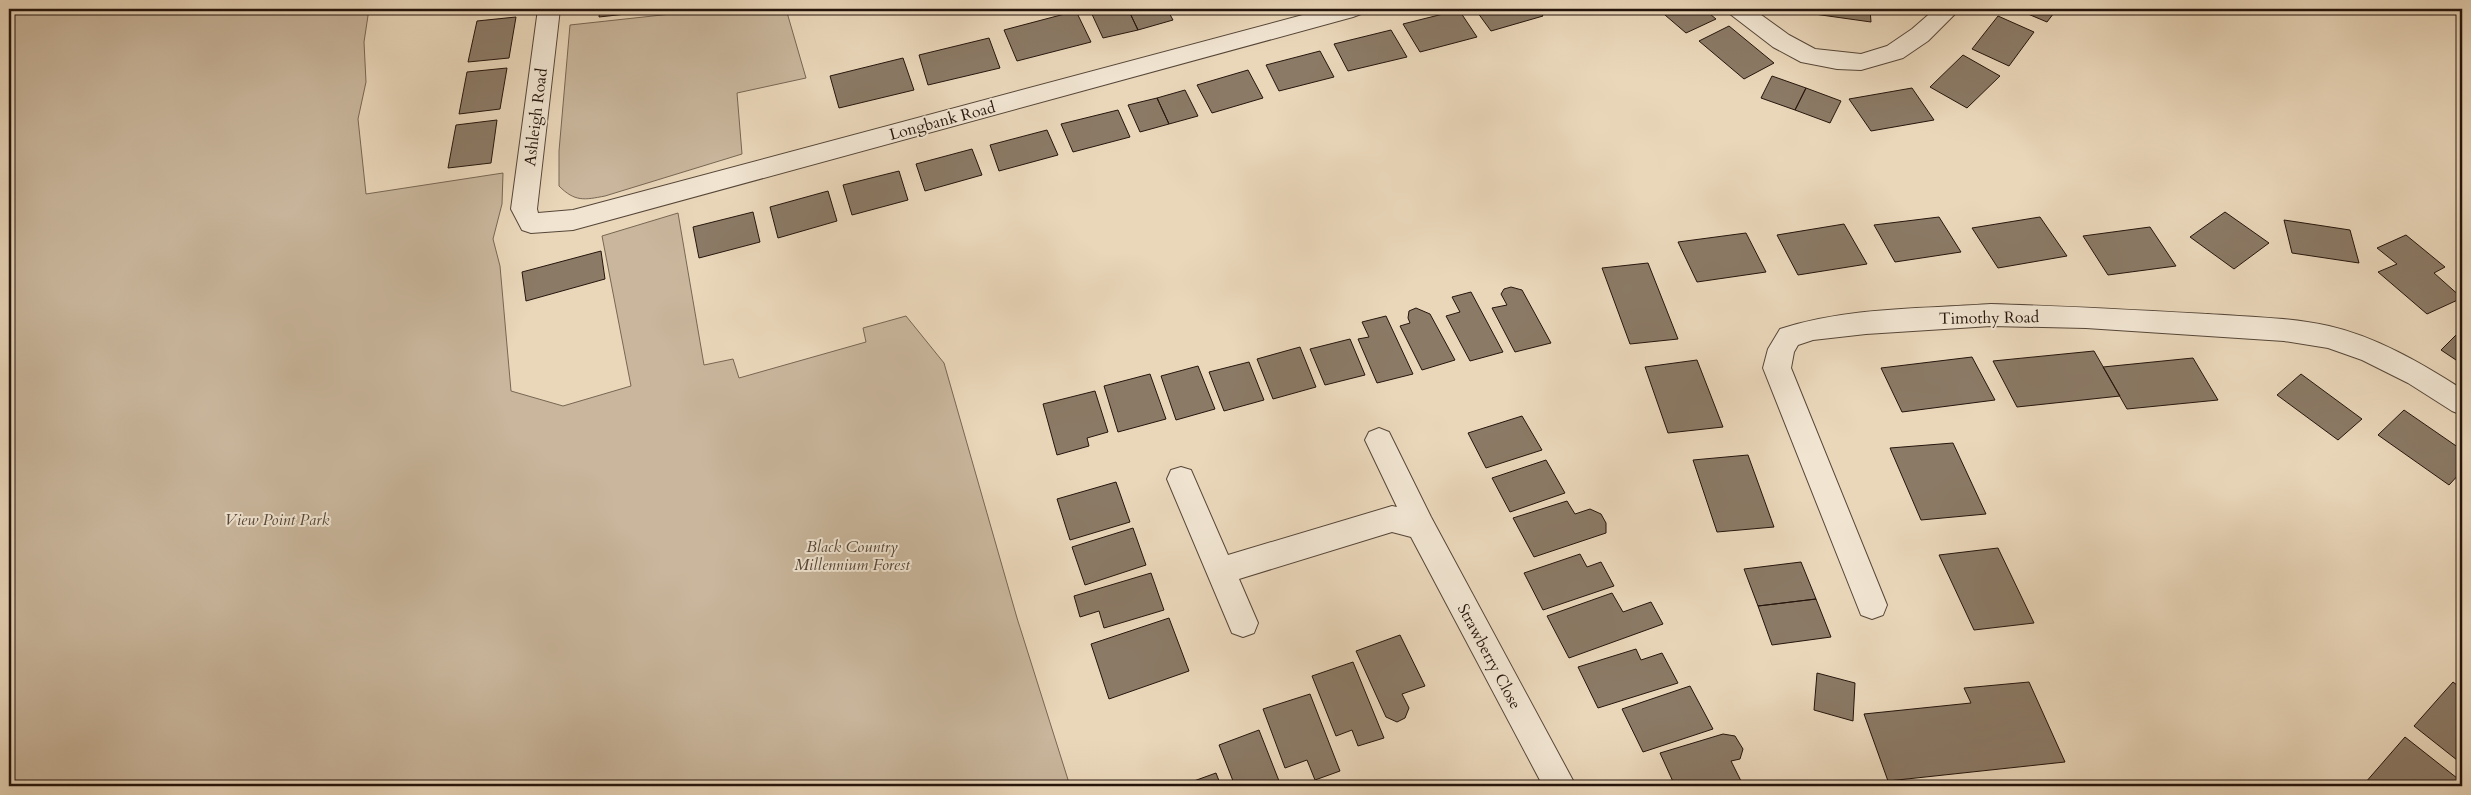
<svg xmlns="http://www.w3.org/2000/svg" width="2471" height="795" font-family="Cardo,serif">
<rect width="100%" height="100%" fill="#ead7ba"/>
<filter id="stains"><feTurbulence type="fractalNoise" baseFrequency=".004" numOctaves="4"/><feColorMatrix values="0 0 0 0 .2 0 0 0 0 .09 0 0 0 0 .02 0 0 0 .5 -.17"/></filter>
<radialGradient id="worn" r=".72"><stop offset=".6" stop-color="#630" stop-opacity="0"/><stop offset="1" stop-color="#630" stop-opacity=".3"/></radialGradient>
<path fill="#c9b69c" stroke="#776654" d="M 9,9 L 369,9 L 364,42 L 366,82 L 358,119 L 366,194 L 503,173 L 502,204 L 493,239 L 500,266 L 511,391 L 563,406 L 631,386 L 602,236 L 678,213 L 704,365 L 733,359 L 739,378 L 866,342 L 863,328 L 906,316 L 944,363 L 1017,618 L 1070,786 L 9,786 Z
M 717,9 L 786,9 L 806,78 L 737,93 L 742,154 L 605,196 C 584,200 575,202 559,186 L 559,151 L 570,25 Z"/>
<path fill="#8b7a66" stroke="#25150c" d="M 600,9 L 635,9 L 635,13 L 599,17 Z
M 1095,9 L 1128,9 L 1138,30 L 1103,38 L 1090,10 Z
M 1128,9 L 1167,9 L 1173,20 L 1138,30 Z
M 1182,9 L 1207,9 L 1185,14 Z
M 1475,9 L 1538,9 L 1543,16 L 1491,31 Z
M 1658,9 L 1704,9 L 1716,19 L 1686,33 Z
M 1806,9 L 1870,9 L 1871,22 L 1807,13 Z
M 2016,9 L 2057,9 L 2047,22 Z
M 1459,10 L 1477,37 L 1420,52 L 1403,24 Z
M 1076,11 L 1091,42 L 1017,61 L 1004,30 Z
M 1998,16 L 2034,32 L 2009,66 L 1972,49 Z
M 516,17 L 509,58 L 468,62 L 477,21 Z
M 1729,26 L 1774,63 L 1744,79 L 1699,41 Z
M 1391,30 L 1407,57 L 1348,71 L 1334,44 Z
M 989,38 L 1000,68 L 928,85 L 919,55 Z
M 1320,51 L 1334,77 L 1279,91 L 1266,65 Z
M 1963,55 L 2000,76 L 1967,108 L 1930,87 Z
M 903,58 L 914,90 L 839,108 L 830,76 Z
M 507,68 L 500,109 L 459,114 L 467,72 Z
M 1248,70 L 1263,98 L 1212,113 L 1197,85 Z
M 1772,76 L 1806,88 L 1795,110 L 1761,98 Z
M 1806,88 L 1841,101 L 1830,123 L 1795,110 Z
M 1912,88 L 1934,120 L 1871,131 L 1849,99 Z
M 1185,90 L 1198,116 L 1169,124 L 1157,98 Z
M 1157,98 L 1169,124 L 1140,132 L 1128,105 Z
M 1118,110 L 1130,137 L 1073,152 L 1061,124 Z
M 497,120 L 491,163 L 448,168 L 456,125 Z
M 1047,130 L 1058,155 L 999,171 L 990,145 Z
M 972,149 L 982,175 L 925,191 L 916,164 Z
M 899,171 L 908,200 L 852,215 L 843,185 Z
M 828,191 L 837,221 L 778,238 L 770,207 Z
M 753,212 L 760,242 L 699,258 L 693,227 Z
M 2225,212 L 2269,243 L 2234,269 L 2190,237 Z
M 1939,217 L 1961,252 L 1895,262 L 1874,225 Z
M 2040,217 L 2067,256 L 1998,268 L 1972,228 Z
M 2284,220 L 2350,230 L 2359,263 L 2292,253 Z
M 1844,224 L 1867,264 L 1798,275 L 1777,235 Z
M 2150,227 L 2176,266 L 2108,275 L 2083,236 Z
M 1746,233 L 1766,272 L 1697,282 L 1678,242 Z
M 2406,235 L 2445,267 L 2434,273 L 2462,298 L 2427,314 L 2378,272 L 2397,264 L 2377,248 Z
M 601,251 L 605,279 L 526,301 L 522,272 Z
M 1648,263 L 1678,339 L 1630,344 L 1602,268 Z
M 1511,287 L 1522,290 L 1551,343 L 1515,352 L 1492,308 L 1507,305 L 1501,294 L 1504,289 Z
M 1471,292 L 1503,352 L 1470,361 L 1446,316 L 1460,312 L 1452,297 Z
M 1416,308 L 1430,314 L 1455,360 L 1422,370 L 1400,326 L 1410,323 L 1408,318 L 1409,311 Z
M 1386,316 L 1413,374 L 1377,383 L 1358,339 L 1369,337 L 1362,322 Z
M 2462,329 L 2462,364 L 2441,350 Z
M 1350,339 L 1365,375 L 1325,385 L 1310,349 Z
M 1300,347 L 1316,387 L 1273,399 L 1257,359 Z
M 2094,351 L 2120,396 L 2017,407 L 1993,361 Z
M 1972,357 L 1995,400 L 1902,412 L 1881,368 Z
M 2193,358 L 2218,400 L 2127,409 L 2103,367 Z
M 1697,360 L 1723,427 L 1668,433 L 1645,367 Z
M 1249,362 L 1264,400 L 1224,411 L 1209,372 Z
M 1198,366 L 1215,409 L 1176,420 L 1161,376 Z
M 1150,374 L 1166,419 L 1118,432 L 1104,386 Z
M 2301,374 L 2362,419 L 2338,440 L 2277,395 Z
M 1095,391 L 1108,432 L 1087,438 L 1089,446 L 1057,455 L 1043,404 Z
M 2404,410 L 2462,450 L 2462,471 L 2449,485 L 2378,435 Z
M 1522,416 L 1542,450 L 1486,468 L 1468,433 Z
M 1953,443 L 1986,514 L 1921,520 L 1890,448 Z
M 1748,455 L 1774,527 L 1717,532 L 1693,460 Z
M 1546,460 L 1565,493 L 1510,512 L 1492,478 Z
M 1116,482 L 1130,522 L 1070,540 L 1057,499 Z
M 1567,501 L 1575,514 L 1590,509 L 1601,514 L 1606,523 L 1606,533 L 1534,557 L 1513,518 Z
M 1133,528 L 1146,565 L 1085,585 L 1072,547 Z
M 1998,548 L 2034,623 L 1974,630 L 1939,555 Z
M 1580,554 L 1587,567 L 1601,562 L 1614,586 L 1543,610 L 1524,573 Z
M 1801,562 L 1816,599 L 1758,606 L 1744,569 Z
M 1151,573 L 1164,610 L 1104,628 L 1099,611 L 1080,617 L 1074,596 Z
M 1612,593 L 1623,612 L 1651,602 L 1663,624 L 1569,658 L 1547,616 Z
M 1816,599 L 1831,637 L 1772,645 L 1758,606 Z
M 1169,618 L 1189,671 L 1109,699 L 1091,644 Z
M 1400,635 L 1425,686 L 1402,694 L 1409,708 L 1405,718 L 1397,722 L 1386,717 L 1356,651 Z
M 1636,649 L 1641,660 L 1662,653 L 1678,683 L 1598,708 L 1578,667 Z
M 1353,662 L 1384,738 L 1358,746 L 1352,730 L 1336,736 L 1312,676 Z
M 1817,673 L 1855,683 L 1853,721 L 1814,710 Z
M 2029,682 L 2065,762 L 1888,781 L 1864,714 L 1971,703 L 1964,688 Z
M 2453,682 L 2462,689 L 2462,764 L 2414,726 Z
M 1690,686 L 1713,729 L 1643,752 L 1622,709 Z
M 1310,694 L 1340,771 L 1315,780 L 1307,760 L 1285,768 L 1263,709 Z
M 1259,730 L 1281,786 L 1235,786 L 1219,745 Z
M 1723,734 L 1735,736 L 1743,749 L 1740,759 L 1731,761 L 1742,783 L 1732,786 L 1675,786 L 1660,753 Z
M 2405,737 L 2462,782 L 2462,786 L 2368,786 L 2365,783 Z
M 1216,773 L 1221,786 L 1180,786 Z"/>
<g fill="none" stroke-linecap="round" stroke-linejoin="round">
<defs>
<path id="minor" d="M 538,9 L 560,9 L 537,209 L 538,213 L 573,210 L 1325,9 L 1364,9 L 1361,14 L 1353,17 L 573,230 L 531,233 L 522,230 L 511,209 Z
M 1727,9 L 1753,9 L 1789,35 L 1815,49 L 1861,54 L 1887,46 L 1912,29 L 1935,9 L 1960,9 L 1928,41 L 1903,58 L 1861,70 L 1837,69 L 1801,62 L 1773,47 L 1730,14 Z
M 1991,304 C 2063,306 2135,310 2208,314 C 2248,317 2289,317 2329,326 C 2377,337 2421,363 2462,389 L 2462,415 L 2452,411 L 2408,383 L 2362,360 L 2328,348 L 2284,341 L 2086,328 L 1991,326 L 1866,334 L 1813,340 L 1798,345 L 1794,352 L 1791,368 L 1887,605 L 1883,615 L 1872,619 L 1861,615 L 1763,368 L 1768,349 L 1780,329 C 1847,307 1921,309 1991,304 Z
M 1379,428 L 1389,432 L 1431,517 L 1576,786 L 1543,786 L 1411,537 L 1392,532 L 1239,579 L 1258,623 L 1254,633 L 1243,637 L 1232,633 L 1167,479 L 1171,470 L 1181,467 L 1191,470 L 1228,555 L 1392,506 L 1397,507 L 1365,440 L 1369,432 Z"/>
</defs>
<use href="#minor" stroke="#564638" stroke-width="2"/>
<use href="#minor" fill="#f1e5d2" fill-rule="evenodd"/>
</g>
<g text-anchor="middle" stroke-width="4" stroke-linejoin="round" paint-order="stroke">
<g font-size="16" fill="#25150c" stroke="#f1e5d2">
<text transform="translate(535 117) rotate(-83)" y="6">Ashleigh Road</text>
<text transform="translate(942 120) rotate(-15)" y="6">Longbank Road</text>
<text transform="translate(1989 317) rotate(-1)" y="6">Timothy Road</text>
<text transform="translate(1490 656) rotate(62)" y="6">Strawberry Close</text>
</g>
<g font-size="16" font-style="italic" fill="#564537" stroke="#f1e5d2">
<text x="277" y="525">View Point Park</text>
<text x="852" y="552">Black Country<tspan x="852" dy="18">Millennium Forest</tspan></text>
</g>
</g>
<rect width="2471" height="795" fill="none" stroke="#ead7ba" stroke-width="30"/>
<rect x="10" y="10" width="2451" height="775" fill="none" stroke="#25150c" stroke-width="2.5"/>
<rect x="15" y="15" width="2441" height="765" fill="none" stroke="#25150c"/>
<rect width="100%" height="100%" filter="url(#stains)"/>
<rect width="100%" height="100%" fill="url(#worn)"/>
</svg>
